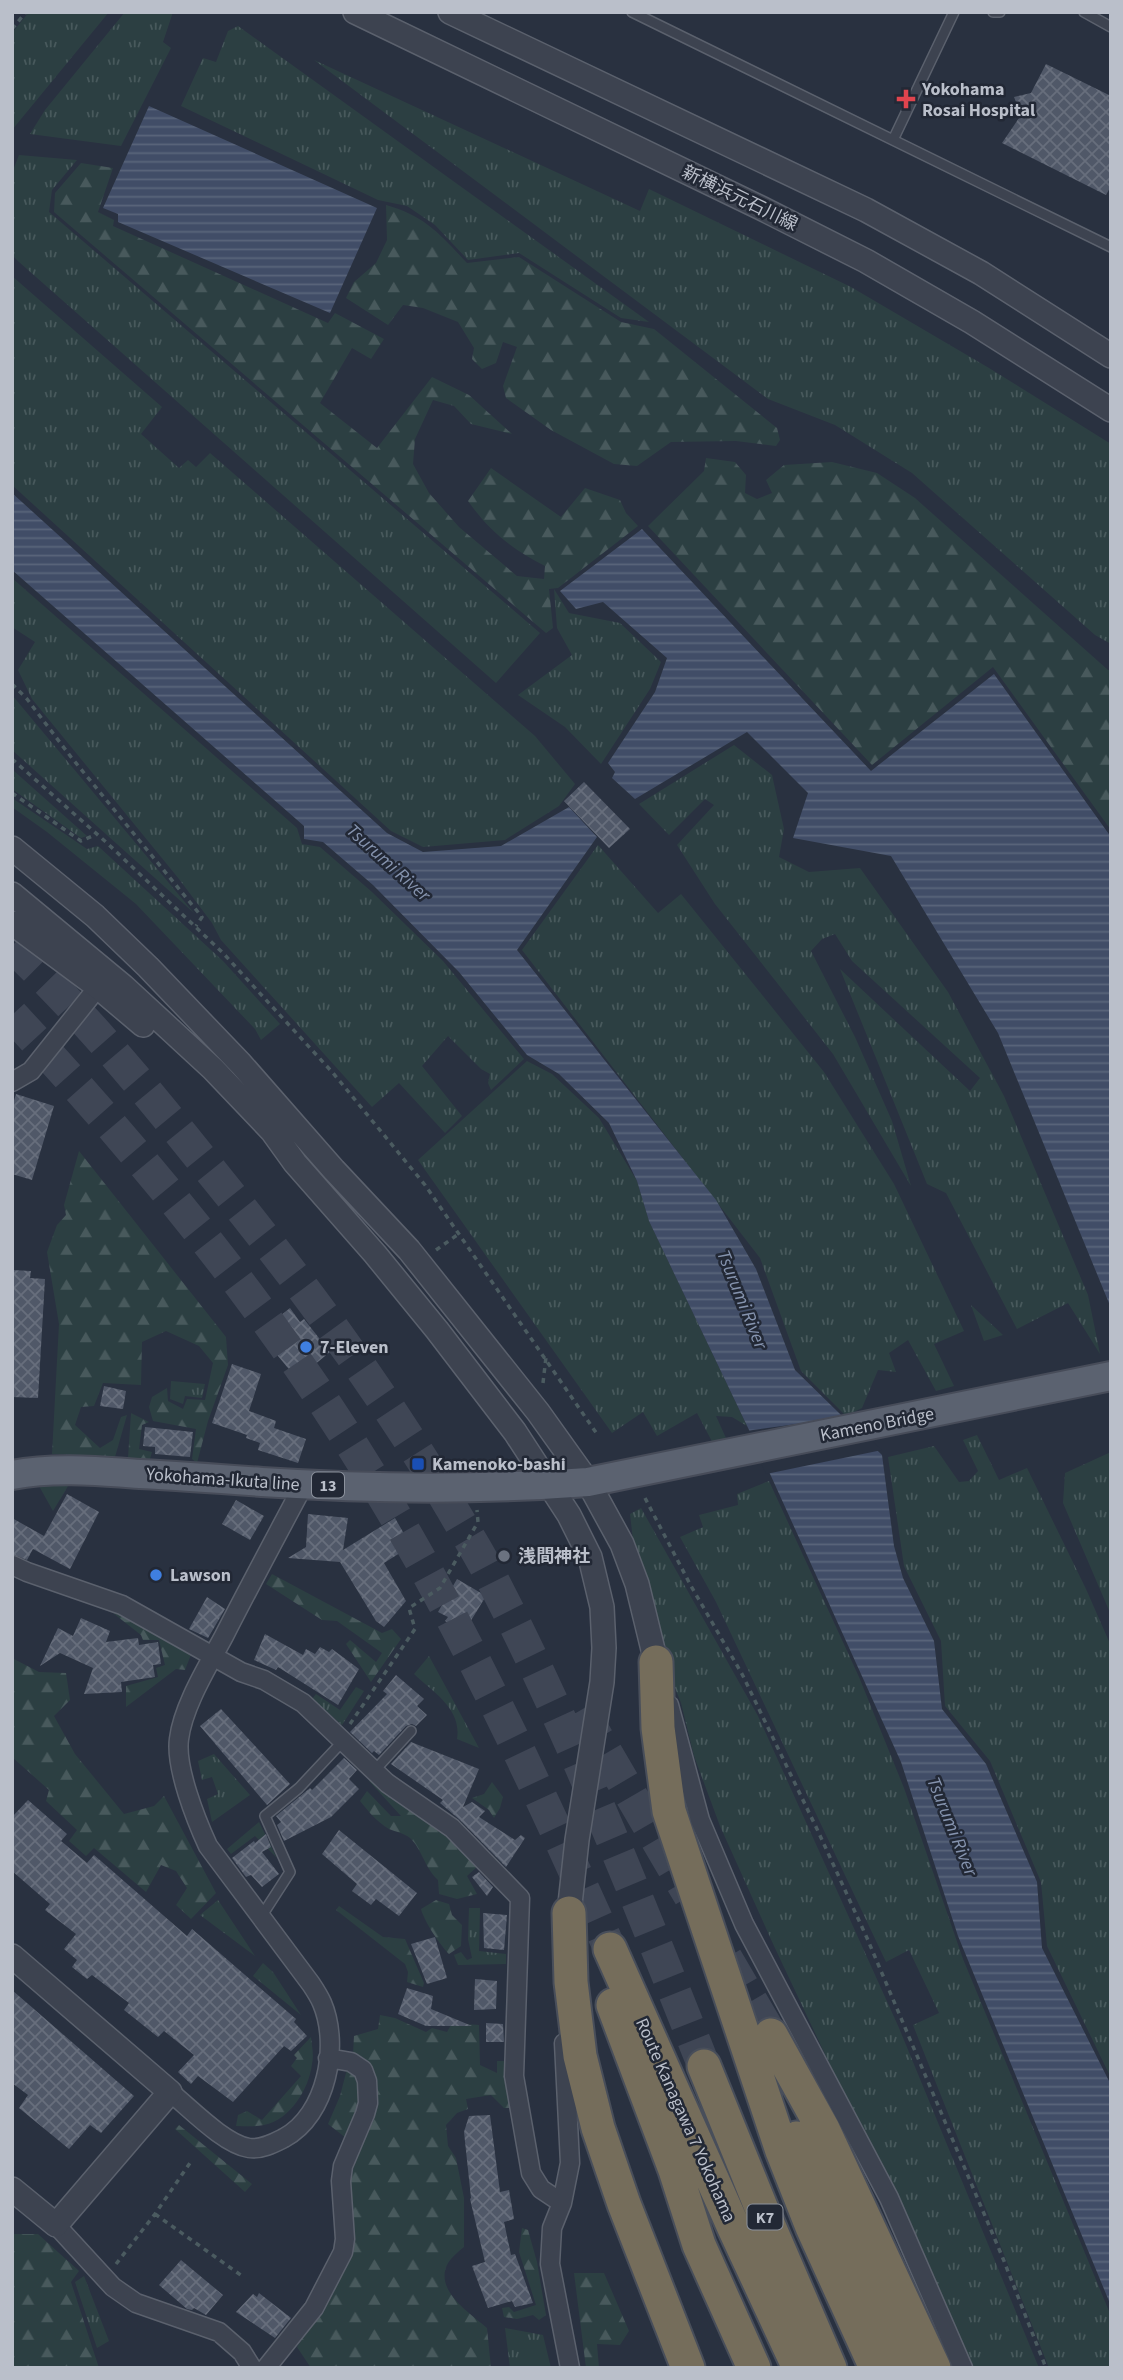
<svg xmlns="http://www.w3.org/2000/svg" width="1123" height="2380" font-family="'Source Sans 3','Noto Sans JP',sans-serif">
<defs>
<pattern id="grass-tufts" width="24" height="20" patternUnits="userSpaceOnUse" patternTransform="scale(1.75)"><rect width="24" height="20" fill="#2c3f42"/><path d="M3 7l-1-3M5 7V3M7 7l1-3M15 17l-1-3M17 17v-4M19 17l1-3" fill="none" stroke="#48595c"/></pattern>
<pattern id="forest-firs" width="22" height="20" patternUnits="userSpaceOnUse" patternTransform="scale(1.75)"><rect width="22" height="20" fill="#2c3f42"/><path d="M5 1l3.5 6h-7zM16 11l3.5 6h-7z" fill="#48595c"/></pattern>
<pattern id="water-rules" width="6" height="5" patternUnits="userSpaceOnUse" patternTransform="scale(1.75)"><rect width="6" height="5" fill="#414d67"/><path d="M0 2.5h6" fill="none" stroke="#5a657b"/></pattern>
<pattern id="building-cross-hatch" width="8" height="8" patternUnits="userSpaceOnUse" patternTransform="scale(1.75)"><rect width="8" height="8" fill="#505868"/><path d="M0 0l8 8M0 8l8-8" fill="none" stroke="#676e7c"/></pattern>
</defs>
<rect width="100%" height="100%" fill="#293140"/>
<path fill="url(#grass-tufts)" d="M 29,12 L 109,12 L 12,130 L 12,33 Z
M 125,12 L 173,12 L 163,42 L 171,48 L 121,146 L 30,134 L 45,110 Z
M 238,26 L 649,322 L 621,318 L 519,253 L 468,260 L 435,225 L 407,206 L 378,200 L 181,106 L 203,58 L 216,62 L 228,31 Z
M 314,60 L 640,211 L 649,189 L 851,287 L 989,368 L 1111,444 L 1111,644 L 1095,635 L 912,473 L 835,425 L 768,399 Z
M 19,155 L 77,160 L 52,190 L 49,212 L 540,633 L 496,683 L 19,262 L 12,255 L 12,173 Z
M 12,276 L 162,407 L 141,434 L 179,468 L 188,460 L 196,467 L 210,453 L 535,736 L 575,784 L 559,806 L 505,840 L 423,847 L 391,831 L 12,485 Z
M 12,578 L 297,828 L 302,844 L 320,847 L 372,892 L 443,961 L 524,1059 L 491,1090 L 488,1083 L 490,1074 L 481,1069 L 448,1036 L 422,1066 L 462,1116 L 445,1133 L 399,1083 L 372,1107 L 221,940 L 212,923 L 179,879 L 32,699 L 18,670 L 35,642 L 12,627 Z
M 554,589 L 569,613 L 620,623 L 661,662 L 650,689 L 601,764 L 565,727 L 518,695 L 572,655 L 557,628 Z
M 12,695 L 194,913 L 12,750 Z
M 734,745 L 772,775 L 784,829 L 779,857 L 809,872 L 860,868 L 948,992 L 1004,1096 L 1088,1295 L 1100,1354 L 1068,1303 L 1017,1329 L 946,1193 L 927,1184 L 840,969 L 970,1091 L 980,1078 L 852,961 L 835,934 L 822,939 L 811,951 L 855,1037 L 892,1121 L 911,1186 L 833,1054 L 715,904 L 677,845 L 714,805 L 705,799 L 669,835 L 639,804 Z
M 14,771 L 87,836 L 81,838 L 12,789 Z
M 12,798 L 87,849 L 98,846 L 223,961 L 280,1024 L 261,1040 L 255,1029 L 136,904 L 47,832 L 12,807 Z
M 598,845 L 658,913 L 681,894 L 824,1072 L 894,1184 L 964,1331 L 934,1344 L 954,1386 L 936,1391 L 908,1340 L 889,1353 L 896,1372 L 878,1370 L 862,1408 L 846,1416 L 801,1371 L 760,1258 L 522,950 Z
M 527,1061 L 552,1074 L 599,1118 L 637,1181 L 649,1221 L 747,1426 L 732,1417 L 716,1416 L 730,1447 L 717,1451 L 697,1413 L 657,1436 L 643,1412 L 612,1433 L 418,1160 Z
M 971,1305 L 1003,1335 L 984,1341 Z
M 171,1381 L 205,1384 L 202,1398 L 185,1396 L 183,1404 L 170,1399 Z
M 977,1435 L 999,1480 L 1027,1468 L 1086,1589 L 1111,1646 L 1111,2078 L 1047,1946 L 1041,1882 L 990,1761 L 945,1706 L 941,1641 L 904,1566 L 888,1457 L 934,1446 L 959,1482 L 969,1481 L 978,1471 L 963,1440 Z
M 1111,1452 L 1111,1615 L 1063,1503 L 1065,1473 Z
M 769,1481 L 859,1677 L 904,1788 L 963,1959 L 1111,2316 L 1111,2368 L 1049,2368 L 913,2025 L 939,2013 L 909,1950 L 886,1962 L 716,1602 L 680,1537 L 703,1527 L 699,1515 L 738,1505 L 737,1494 Z
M 641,1508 L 758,1716 L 899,2028 L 1039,2368 L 968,2368 L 899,2211 L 774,1946 L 720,1826 L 694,1756 L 681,1703 L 667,1668 L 635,1557 L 630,1514 Z
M 429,1656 L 479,1748 L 457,1739 C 462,1709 434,1693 414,1674 Z
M 356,1687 L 364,1691 L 342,1725 L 312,1699 L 316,1694 L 340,1710 Z
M 214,1754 L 250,1795 L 212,1822 L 207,1799 L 218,1794 L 212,1777 L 202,1780 L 198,1761 Z
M 218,1900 L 255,1956 L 200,1915 Z
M 469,1908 L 480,1908 L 479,1951 L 506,1954 L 506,1964 L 458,1965 L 454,1955 L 461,1952 L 467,1960 L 472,1958 L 468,1939 Z
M 84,2276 L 109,2341 L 97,2348 L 75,2282 Z
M 505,2328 L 543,2335 L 551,2368 L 510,2368 Z"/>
<path fill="url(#forest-firs)" d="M 81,163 L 113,168 L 98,212 L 114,220 L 113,226 L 328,323 L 335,313 L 384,339 L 371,359 L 352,348 L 320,403 L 377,448 L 432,377 L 469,395 L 512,434 L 471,424 L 454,406 L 433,400 L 415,439 L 413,464 L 429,493 L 459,527 L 517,576 L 544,579 L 545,566 C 513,550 489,531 468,501 L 491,468 L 561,517 L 585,488 L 620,500 L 626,513 L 638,526 L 558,588 L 549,589 L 553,628 L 546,633 L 54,212 L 55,193 Z
M 386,205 C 425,216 440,234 467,263 L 519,257 L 621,322 L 654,329 L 777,428 L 780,440 L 776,446 L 736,441 L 671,442 L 637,466 L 614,464 L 551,430 L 506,398 L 503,386 L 517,347 L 503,342 L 496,363 L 482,369 L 472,359 L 474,348 L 458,322 L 423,308 L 403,305 L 388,325 L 346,298 L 354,282 L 376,263 L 387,240 Z
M 706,458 L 735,462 L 746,475 L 745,493 L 757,499 L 772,493 L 766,480 L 784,465 L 832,462 L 877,473 L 915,498 L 1108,670 L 1111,670 L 1111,830 L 993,667 L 872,765 L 648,526 L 704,471 Z
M 79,1151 L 226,1337 L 228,1365 L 208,1421 L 197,1463 L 192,1459 L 196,1429 L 153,1421 L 149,1407 L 152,1397 L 167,1388 L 168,1401 L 183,1409 L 187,1399 L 205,1400 L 213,1363 L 199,1346 L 166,1331 L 142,1342 L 141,1385 L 103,1383 L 94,1406 L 81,1407 L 75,1425 L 100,1448 L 113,1440 L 121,1417 L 127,1415 L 115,1457 L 52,1454 L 59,1324 L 47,1252 L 57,1225 L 66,1215 L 64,1205 Z
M 131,1413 L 149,1422 L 142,1425 L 139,1449 L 152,1452 L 150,1459 L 128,1458 Z
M 52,1482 L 68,1486 L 53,1511 L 39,1486 Z
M 272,1574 L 382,1633 L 392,1629 L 401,1639 L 371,1682 L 346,1644 L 350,1640 L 376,1662 L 382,1653 L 337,1621 L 322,1620 L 266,1584 Z
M 99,1602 L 192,1652 L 185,1670 L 176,1669 L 126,1707 L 126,1686 L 158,1677 L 156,1668 L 165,1665 L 159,1640 L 143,1640 L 141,1635 Z
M 12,1658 L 39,1672 L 66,1673 L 70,1700 L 54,1716 L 75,1754 L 124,1814 L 154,1806 L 164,1796 L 216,1893 L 191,1919 L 176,1905 L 187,1888 L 176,1871 L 161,1865 L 146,1892 L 94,1848 L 86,1856 L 69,1841 L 77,1830 L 46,1801 L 49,1790 L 12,1757 Z
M 373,1775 L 452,1836 L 478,1866 L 467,1876 L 477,1894 L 457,1899 L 439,1894 L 438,1880 C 424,1867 422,1849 410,1838 C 404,1833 396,1832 389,1829 C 377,1822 368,1811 360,1801 L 367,1791 L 391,1816 L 401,1816 L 369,1781 Z
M 492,1782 L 503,1797 L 500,1808 L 494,1818 L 489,1810 L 472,1798 L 484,1794 Z
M 259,1822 L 277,1858 L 255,1836 L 231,1854 L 227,1849 Z
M 436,1900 L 449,1904 L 452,1915 L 462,1925 L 461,1946 L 449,1954 C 440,1945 424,1921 421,1909 Z
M 339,1906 L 383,1937 L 405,1939 L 424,1983 L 423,1987 L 407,1982 L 408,1972 L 405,1964 L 336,1910 Z
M 263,1963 L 273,1972 L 301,2015 L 253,1976 Z
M 380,2015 L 395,2018 L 426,2032 L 432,2028 L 447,2032 L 452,2023 L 479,2025 L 480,2065 L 497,2073 L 497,2061 L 507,2061 L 512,2108 L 504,2108 L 491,2095 L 466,2099 L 468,2109 L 457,2113 L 446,2125 L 448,2146 L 456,2158 L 464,2198 L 464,2247 C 459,2251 452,2257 448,2263 C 433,2290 470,2313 487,2328 L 491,2368 L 311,2368 L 297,2347 L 330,2295 L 350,2179 L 375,2103 L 353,2054 L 354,2036 L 378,2029 Z
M 311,2037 C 312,2046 314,2056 312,2064 C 309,2089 290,2120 264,2125 C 255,2127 245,2126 236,2126 L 238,2115 L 247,2111 L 262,2120 L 301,2076 L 291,2066 L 297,2058 L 294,2055 Z
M 347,2069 C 374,2088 356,2114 346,2138 L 328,2124 L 340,2096 Z
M 179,2125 L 252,2184 L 245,2192 L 175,2129 Z
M 522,2228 L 528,2230 L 537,2262 L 546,2315 L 539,2320 L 533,2315 L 517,2319 L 504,2317 L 502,2308 L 509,2307 L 514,2312 L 536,2305 L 519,2252 Z
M 12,2234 L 38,2234 L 79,2271 L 71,2282 L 99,2368 L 12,2368 Z
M 574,2273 L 604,2273 L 629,2331 L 620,2345 L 597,2344 L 599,2368 L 586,2368 Z"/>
<path fill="url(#water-rules)" d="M 149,106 L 377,208 L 330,313 L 118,222 L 118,214 L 103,208 Z
M 12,493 L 387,833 L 423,852 L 501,846 L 569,807 L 597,837 L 517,950 L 716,1200 L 756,1269 L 795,1370 L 882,1455 L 894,1546 L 903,1578 L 934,1641 L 942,1709 L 986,1764 L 1037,1882 L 1042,1948 L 1111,2085 L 1111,2306 L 958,1936 L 901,1762 L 771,1476 L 649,1221 L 637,1181 L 609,1123 L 559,1074 L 527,1055 L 459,972 L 373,885 L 323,842 L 304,839 L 304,826 L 12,570 Z
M 642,529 L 871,771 L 994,674 L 1111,837 L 1111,1308 L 998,1033 L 891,856 L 793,838 L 808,793 L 747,732 L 635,799 L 612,778 L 615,772 L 608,763 L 655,692 L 667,658 L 603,602 L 576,609 L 560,591 Z"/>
<path fill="#293140" d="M 848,1417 L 882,1450 L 766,1474 L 746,1431 Z"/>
<path fill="url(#building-cross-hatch)" d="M 1046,64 L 1111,96 L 1111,186 L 1106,195 L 1002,143 L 1021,115 L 1014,97 L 1031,93 Z
M 584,782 L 630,829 L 609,848 L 564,801 Z
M 16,1094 L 54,1106 L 32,1180 L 12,1174 L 12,1107 Z
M 12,1270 L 31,1271 L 30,1278 L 45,1279 L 38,1398 L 12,1397 Z
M 290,1308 L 300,1322 L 304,1319 L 330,1352 L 297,1379 L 259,1333 Z
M 232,1364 L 261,1374 L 249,1411 L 276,1421 L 274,1428 L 306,1439 L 298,1463 L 258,1450 L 260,1443 L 246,1438 L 247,1435 L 212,1423 Z
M 104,1386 L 126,1391 L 123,1409 L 100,1406 Z
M 145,1427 L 193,1432 L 190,1457 L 155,1454 L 155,1447 L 143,1446 Z
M 67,1494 L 99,1512 L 70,1569 L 33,1549 L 27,1560 L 12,1554 L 12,1518 L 44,1536 Z
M 236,1500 L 264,1516 L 250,1540 L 222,1524 Z
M 308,1514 L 348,1518 L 343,1550 L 395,1518 L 411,1546 L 384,1563 L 406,1601 L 384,1627 L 376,1621 L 340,1562 L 288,1558 L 306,1547 Z
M 457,1579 L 486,1596 L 464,1632 L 445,1621 L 448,1617 L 438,1612 Z
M 207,1597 L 225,1609 L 208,1638 L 189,1629 Z
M 81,1618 L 110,1631 L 106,1642 L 138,1638 L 139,1645 L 158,1642 L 161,1664 L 153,1665 L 155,1677 L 121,1682 L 122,1692 L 84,1694 L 93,1668 L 60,1653 L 40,1666 L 58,1628 L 73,1636 Z
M 265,1634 L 303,1655 L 306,1649 L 315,1654 L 320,1647 L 329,1652 L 332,1649 L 359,1669 L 338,1705 L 278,1667 L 276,1670 L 254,1660 Z
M 396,1675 L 424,1699 L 417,1706 L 427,1715 L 416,1726 L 412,1724 L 406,1726 L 379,1755 L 374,1751 L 372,1753 L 350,1732 L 387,1694 L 383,1691 Z
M 221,1709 L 290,1784 L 267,1805 L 200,1726 Z
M 411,1742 L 479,1769 L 463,1807 L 472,1802 L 485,1811 L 479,1817 L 515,1840 L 521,1835 L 525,1838 L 506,1867 L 460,1820 L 440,1803 L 443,1800 L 391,1764 Z
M 344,1758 L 357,1770 L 349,1779 L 359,1789 L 331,1817 L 284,1841 L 277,1825 L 281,1822 L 276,1816 L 310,1788 L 312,1790 Z
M 28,1800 L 67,1834 L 61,1841 L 87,1863 L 94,1855 L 187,1936 L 192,1929 L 296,2019 L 294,2022 L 307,2036 L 291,2051 L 284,2046 L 233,2102 L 198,2076 L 191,2084 L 178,2072 L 194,2055 L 164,2031 L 158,2037 L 124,2010 L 129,2003 L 92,1975 L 87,1979 L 72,1967 L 77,1960 L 64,1949 L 76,1934 L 45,1910 L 50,1904 L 12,1871 L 12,1817 Z
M 339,1830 L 417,1893 L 399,1916 L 376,1899 L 371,1905 L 352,1891 L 357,1884 L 322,1854 Z
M 266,1834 L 271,1847 L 262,1852 L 279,1874 L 262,1887 L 251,1875 L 246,1877 L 232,1858 L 254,1841 L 255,1843 Z
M 479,1872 L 493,1887 L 487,1896 L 472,1877 Z
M 483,1913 L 507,1915 L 504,1950 L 484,1948 Z
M 435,1937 L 447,1978 L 427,1984 L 411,1944 Z
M 475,1979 L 497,1981 L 496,2009 L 474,2010 Z
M 407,1988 L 433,1996 L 431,2009 L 472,2026 L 426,2026 L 398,2014 Z
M 12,1990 L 134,2096 L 101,2133 L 90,2125 L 69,2149 L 19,2108 L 28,2095 L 12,2083 Z
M 486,2023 L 503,2024 L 504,2042 L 486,2042 Z
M 490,2115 L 500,2192 L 509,2190 L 514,2219 L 504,2222 L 511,2255 L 515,2254 L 533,2303 L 515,2307 L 512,2301 L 488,2308 L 472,2266 L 485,2262 L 470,2199 L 471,2198 L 464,2132 L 469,2116 Z
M 181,2260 L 223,2295 L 206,2315 L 194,2308 L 192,2310 L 187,2309 L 159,2285 Z
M 259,2293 L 291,2318 L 275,2338 L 236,2312 L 253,2294 L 257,2297 Z"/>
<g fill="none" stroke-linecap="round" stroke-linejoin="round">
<path stroke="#3f4655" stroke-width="33" stroke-dasharray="33 17" stroke-linecap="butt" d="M 12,946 C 88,1018 154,1100 219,1181 C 303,1285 383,1392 451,1507 C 464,1530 479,1553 491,1577 C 573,1735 638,1900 704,2066
M 12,1015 C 145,1158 268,1308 370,1474 C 463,1625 537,1787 610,1949
M 581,1710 L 690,1896
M 726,1958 L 771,2035"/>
<defs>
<path id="service" d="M 632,12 L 1111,247
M 993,12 L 1000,12
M 1084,12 L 1111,27
M 893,140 L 954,12
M 375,1770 L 411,1731
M 261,1917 L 290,1872 L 265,1816 L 299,1788 L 344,1740"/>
<path id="minor" d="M 12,1082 L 31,1071 L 98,987
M 12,1565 L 27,1572 L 122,1605 L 241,1672 L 264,1680 L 303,1703 L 387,1783 L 452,1828 L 520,1898 L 514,2076 L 531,2173 L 541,2189 L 562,2203
M 669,1705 L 700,1820 L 744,1924 L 889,2198 L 963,2368
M 564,2043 L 570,2163 L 562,2203 L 552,2228 L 550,2264 L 570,2368
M 170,2092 C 190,2108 224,2144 249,2148 C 261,2150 274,2143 284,2138 C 327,2115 340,2045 322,2003 C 319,1996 315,1990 311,1984 L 208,1846 C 196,1820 175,1767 179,1739 C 183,1706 208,1666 224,1636 C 250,1585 277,1535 304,1484
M 56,2225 L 113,2287 L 136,2303 L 219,2332 L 242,2352 L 252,2368
M 266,2368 L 314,2308 L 343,2252 L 345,2239 L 341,2181 L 343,2166 L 365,2114 L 368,2103 L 367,2081 L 363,2070 L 351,2062 L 328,2058"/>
<path id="tertiary" d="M 355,12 L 761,208 L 866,261 L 972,322 L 1111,410
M 450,12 L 866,210 L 981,273 L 1111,356
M 12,848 L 95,916 L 148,967 L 241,1064 L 334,1170 L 409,1250 L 538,1412 L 588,1482 L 622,1544 L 637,1584 L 656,1662
M 12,894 L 123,986 L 213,1069 L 272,1131 L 295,1163 L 375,1254 L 437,1330 L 515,1432 L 569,1515 L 590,1557 L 602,1607 L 604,1648 L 602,1682 L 577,1840 L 569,1913
M 12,923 L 98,987 L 143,1025
M 12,1956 L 170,2092 L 56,2225 L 12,2189"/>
<path id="primary" d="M 12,1475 C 55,1467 97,1471 140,1474 C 181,1476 222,1479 262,1482 C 370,1489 480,1490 588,1482 L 1111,1376"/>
<path id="motorway" d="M 656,1662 L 658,1728 L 669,1811 L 782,2151 L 812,2227 L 876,2368
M 569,1913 L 571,1982 L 580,2056 L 598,2128 L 624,2204 L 688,2368
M 610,1949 L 734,2228 L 799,2368
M 613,2005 L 675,2170 L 699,2245 L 754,2368
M 771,2035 L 823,2129 L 934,2368
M 704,2066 L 763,2212 L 830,2368
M 797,2138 L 835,2210 L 909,2368"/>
</defs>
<use href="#service" stroke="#5b616d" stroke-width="12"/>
<use href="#minor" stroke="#5b616d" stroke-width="21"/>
<use href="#tertiary" stroke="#5b616d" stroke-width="26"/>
<use href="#primary" stroke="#474c59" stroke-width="32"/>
<use href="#motorway" stroke="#484e5a" stroke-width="37"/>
<path stroke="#4b5b60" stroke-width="3.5" stroke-dasharray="5 5" stroke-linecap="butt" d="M 12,29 L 26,12
M 12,684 L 27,699 L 71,757 L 202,917 L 196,926
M 12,759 L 107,843 L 223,953 L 333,1073 L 425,1185 L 597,1434
M 12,793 L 81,841 L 97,834
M 436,1250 L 460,1233
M 543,1383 L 546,1357
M 645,1498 L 691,1586 L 742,1674 L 817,1829 L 867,1938 L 1002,2256 L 1046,2368
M 350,1724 L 415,1629 L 409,1608 L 440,1588 L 478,1522 L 477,1510
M 155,2214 L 242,2276
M 116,2264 L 155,2214 L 192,2160"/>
<use href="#service" stroke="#3d4350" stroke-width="9"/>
<use href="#minor" stroke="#3d4350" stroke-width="18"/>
<use href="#tertiary" stroke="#3d4350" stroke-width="23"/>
<use href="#primary" stroke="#5b6270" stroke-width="28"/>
<use href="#motorway" stroke="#756d5b" stroke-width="33"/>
</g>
<path fill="#e0444e" stroke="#222835" stroke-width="2.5" d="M902.5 88.5h7v7h7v7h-7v7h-7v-7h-7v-7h7z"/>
<g fill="#3f7fe0" stroke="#222835" stroke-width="2.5">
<circle cx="306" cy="1347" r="7"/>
<circle cx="156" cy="1575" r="7"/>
</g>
<rect fill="#1a4fb4" stroke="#222835" stroke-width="2.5" x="411" y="1457" width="14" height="14" rx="3.5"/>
<circle fill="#6b7280" stroke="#222835" stroke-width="2.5" cx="504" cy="1556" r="7"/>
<g text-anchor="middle" stroke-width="5" stroke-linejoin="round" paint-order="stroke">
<g fill="#222835" stroke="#8c929d" stroke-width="2">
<rect x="312" y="1472.5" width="32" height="25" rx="5"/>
<rect x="747.5" y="2204.5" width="35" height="25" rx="5"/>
</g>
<g font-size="16" font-weight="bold" fill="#babfca">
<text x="328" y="1491">13</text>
<text x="765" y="2223">K7</text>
</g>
<g font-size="18" font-weight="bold" fill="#babfca" stroke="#222835" text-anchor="start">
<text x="922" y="95">Yokohama<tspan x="922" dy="21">Rosai Hospital</tspan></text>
<text x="320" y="1353">7-Eleven</text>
<text x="432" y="1470">Kamenoko-bashi</text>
<text x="518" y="1562">浅間神社</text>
<text x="170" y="1581">Lawson</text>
</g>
<g font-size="18" fill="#babfca" stroke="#222835">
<text transform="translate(740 198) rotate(26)" y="6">新横浜元石川線</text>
<text transform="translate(877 1424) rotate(-11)" y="6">Kameno Bridge</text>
<text transform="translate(223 1479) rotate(4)" y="6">Yokohama-Ikuta line</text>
<text transform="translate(686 2120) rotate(66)" y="6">Route Kanagawa 7 Yokohama</text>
</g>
<g font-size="19" font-style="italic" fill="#8593ae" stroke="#222835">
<text transform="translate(389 862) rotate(42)" y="7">Tsurumi River</text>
<text transform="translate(743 1299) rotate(68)" y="7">Tsurumi River</text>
<text transform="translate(953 1826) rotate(68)" y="7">Tsurumi River</text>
</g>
</g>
<rect width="1123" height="2380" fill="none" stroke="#babfca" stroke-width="28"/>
</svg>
